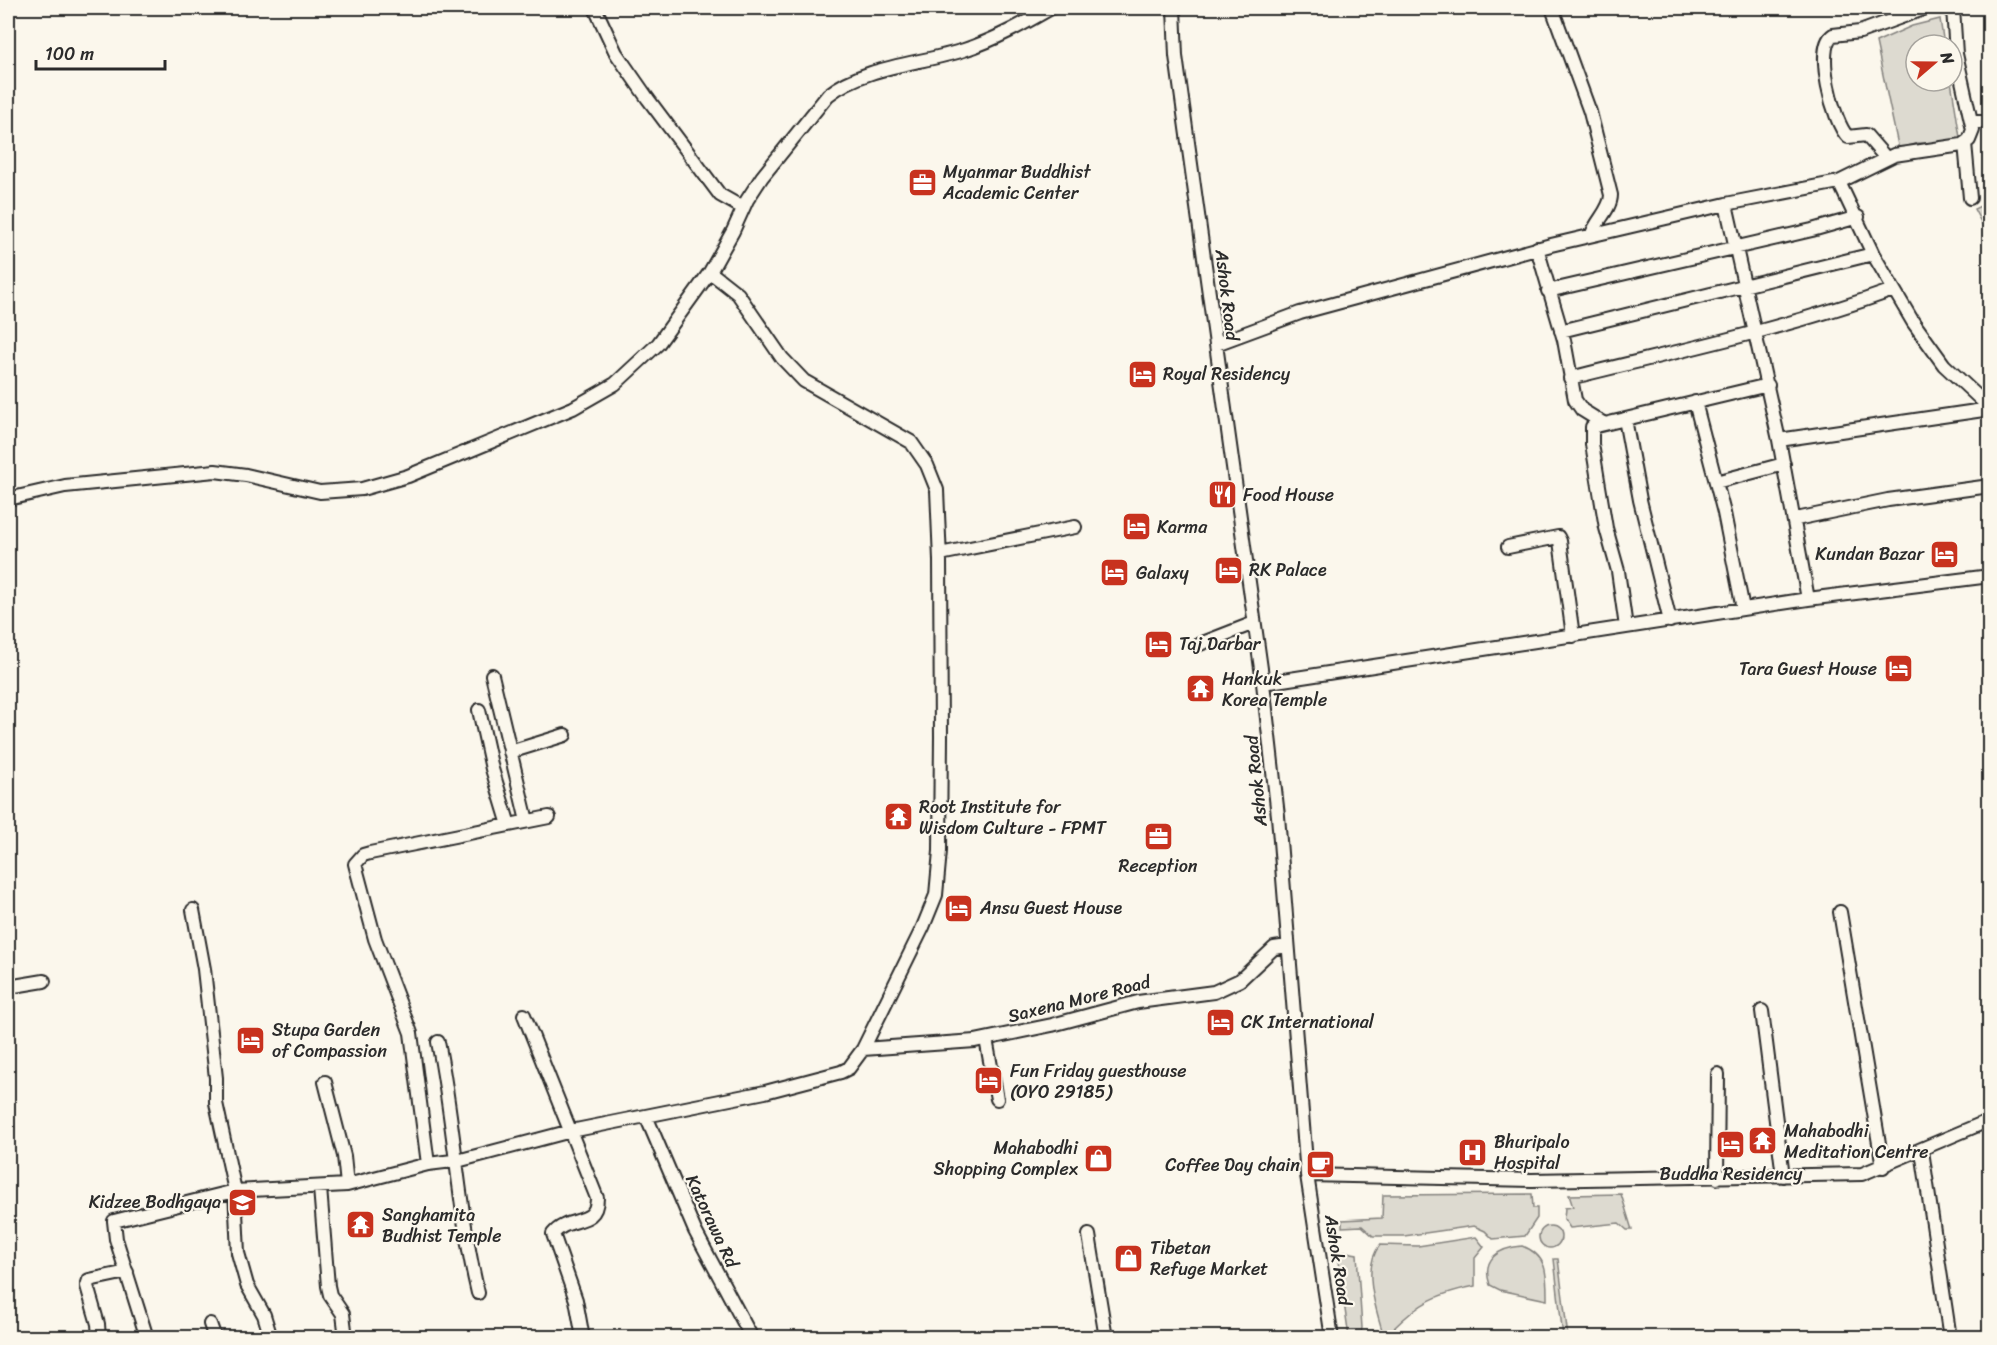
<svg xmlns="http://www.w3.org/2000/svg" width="1997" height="1345" font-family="Sriracha,sans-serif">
<rect width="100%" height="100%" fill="#fbf7ec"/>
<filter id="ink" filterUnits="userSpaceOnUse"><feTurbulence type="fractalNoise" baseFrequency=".0167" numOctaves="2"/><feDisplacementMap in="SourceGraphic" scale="12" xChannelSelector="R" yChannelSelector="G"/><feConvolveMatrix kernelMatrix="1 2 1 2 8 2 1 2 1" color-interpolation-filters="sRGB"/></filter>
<g filter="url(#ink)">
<path fill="#dddad0" stroke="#84827e" stroke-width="1.5" d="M 1940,19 L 1944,45 L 1916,45 L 1916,81 L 1951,81 L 1961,144 L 1918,143 L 1899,150 L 1876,42 L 1912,26 Z
M 1989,202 L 1989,237 L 1974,209 Z
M 1532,1194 L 1533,1208 L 1537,1208 L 1537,1218 L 1525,1236 L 1493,1239 L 1485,1231 L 1474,1226 L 1404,1236 L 1373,1236 L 1362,1226 L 1342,1227 L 1342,1220 L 1382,1218 L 1383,1195 Z
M 1621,1194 L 1632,1230 L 1627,1230 L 1619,1223 L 1570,1228 L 1564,1219 L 1565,1208 L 1573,1207 L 1569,1195 Z
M1539 1237a11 11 0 1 1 22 0a11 11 0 1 1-22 0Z
M 1476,1237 L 1484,1247 L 1475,1258 L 1475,1286 C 1438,1293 1419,1303 1393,1329 L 1387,1332 L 1382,1330 C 1375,1306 1362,1266 1380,1245 L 1418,1246 Z
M 1522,1246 C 1548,1255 1547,1275 1547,1300 L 1500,1290 L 1490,1285 C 1481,1259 1498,1248 1522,1246 Z
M 1346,1252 L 1357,1254 L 1362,1328 L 1360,1337 L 1349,1337 L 1337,1254 Z
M 1554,1259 L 1558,1259 L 1568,1337 L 1563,1337 Z"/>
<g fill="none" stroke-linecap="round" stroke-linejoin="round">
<defs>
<path id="minor" d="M 595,8 L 616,53 L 648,99 L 720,195 L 743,208
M 1174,8 L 1176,56 L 1263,683 L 1278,816 L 1307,1175 L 1332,1338
M 1552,8 L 1590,112 L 1611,195 C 1611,209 1596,221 1592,234
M 1972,122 L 1990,122
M 1965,143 L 1970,198
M 1886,158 L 1866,135 L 1848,137 C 1833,123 1814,47 1833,35 L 1860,32 L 1926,8
M 1839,182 L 1873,254 L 1913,322 L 1944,365 L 1990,408
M 1726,204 L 1779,440 L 1808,599
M 1537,248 L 1564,340 L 1575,400 L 1582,410 L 1603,423
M 1548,291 L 1812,230 L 1858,217
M 1561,331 L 1873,254
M 1216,344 L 1300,313 L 1551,245 L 1726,204 L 1839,182 L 1894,155 L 1962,145 L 1969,140 L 1973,130 L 1956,54 L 1953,8
M 1570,378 C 1678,351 1788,328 1893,290
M 1695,402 L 1724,513 L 1743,609
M 1625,419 L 1640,500 L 1670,621
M 1779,440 L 1990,409
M 1716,482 L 1784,464
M 8,499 L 65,486 L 215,471 L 246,475 L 320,492 L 362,489 L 408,476 L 573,408 L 615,384 L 658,344 L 710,272 L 733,231 L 747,200 L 762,177 L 828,95 C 864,66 920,64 964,50 C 995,40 1023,24 1051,8
M 1796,519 L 1888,500 L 1990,486
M 1508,547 L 1558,537 L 1560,541 L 1573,636
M 940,554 L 1075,527
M 1626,627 L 1618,571 L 1606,528 L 1592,444 L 1592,427 L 1768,385
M 1200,644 L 1254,623
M 492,675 L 527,821
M 1263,683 L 1808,599 L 1990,576
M 479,710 L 492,769 L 509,825
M 510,752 L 565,735
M 193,910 L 204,969 L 216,1078 L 216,1103 L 235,1191 L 238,1253 L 247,1285 L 264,1315 L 271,1338
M 1840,912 L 1883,1167
M 8,987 L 44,981
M 1762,1011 L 1783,1176
M 524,1015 L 597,1198 C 597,1228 568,1215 553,1234 L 576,1300 L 583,1338
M 986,1039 L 997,1099
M 438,1042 C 455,1126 458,1210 478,1293
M 863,1049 L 975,1041 L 1052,1025 L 1138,1002 L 1214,992 L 1240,980 L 1274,948 L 1288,946
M 325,1082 L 344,1156 L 347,1185
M 646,1116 L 695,1231 L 752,1338
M 1922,1151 L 1950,1338
M 428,1164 L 411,1033 L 375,939 L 355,864 L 363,855 L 370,853 L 549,817
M 1307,1175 L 1532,1180 L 1862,1174 L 1990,1120
M 1717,1178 L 1718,1074
M 320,1188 L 328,1286 L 330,1295 L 343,1314 L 346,1338
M 1089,1235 L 1106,1338
M 210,1324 L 215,1338
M 99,1338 L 98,1324 L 87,1286 L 89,1280 L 127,1272
M 147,1338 L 116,1239 L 114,1221 L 235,1191 L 347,1185 L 428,1164 L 461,1160 L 571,1131 L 765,1092 L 841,1072 L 849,1068 L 863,1049 L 923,927 L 936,895 L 940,851 L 941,737 L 940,560 L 937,490 L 927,465 L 911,442 L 804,381 L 782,358 L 738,294 L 710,272"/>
</defs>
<use href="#minor" stroke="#2b2b2b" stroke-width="16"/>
<use href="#minor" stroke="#fbf7ec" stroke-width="12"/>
</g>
</g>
<defs>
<symbol id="office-square" viewBox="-11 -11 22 22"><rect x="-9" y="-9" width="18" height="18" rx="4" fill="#c8321e" stroke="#fbf7ec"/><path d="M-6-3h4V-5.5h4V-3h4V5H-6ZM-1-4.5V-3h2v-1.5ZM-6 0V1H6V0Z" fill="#fff"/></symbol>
<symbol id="hotel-square" viewBox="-11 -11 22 22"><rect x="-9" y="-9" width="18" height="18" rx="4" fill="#c8321e" stroke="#fbf7ec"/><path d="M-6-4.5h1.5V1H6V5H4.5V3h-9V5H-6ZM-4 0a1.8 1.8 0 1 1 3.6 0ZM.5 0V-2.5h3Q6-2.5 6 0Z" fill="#fff"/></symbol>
<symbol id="restaurant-square" viewBox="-11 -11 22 22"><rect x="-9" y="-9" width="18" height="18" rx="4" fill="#c8321e" stroke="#fbf7ec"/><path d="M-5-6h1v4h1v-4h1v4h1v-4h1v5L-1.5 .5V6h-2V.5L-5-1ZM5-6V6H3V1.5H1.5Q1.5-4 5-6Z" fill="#fff"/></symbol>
<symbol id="temple-square" viewBox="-11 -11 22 22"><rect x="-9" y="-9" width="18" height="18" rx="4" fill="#c8321e" stroke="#fbf7ec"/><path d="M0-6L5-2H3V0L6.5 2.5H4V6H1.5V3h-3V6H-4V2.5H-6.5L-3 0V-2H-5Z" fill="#fff"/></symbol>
<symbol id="hospital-square" viewBox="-11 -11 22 22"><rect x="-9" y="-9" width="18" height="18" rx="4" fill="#c8321e" stroke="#fbf7ec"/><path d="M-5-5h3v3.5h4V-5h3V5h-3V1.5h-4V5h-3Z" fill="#fff"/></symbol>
<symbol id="shop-square" viewBox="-11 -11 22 22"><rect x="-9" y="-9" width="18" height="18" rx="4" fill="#c8321e" stroke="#fbf7ec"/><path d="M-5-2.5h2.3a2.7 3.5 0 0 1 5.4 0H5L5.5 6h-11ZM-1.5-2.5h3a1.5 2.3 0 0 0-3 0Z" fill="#fff"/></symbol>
<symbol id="cafe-square" viewBox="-11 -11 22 22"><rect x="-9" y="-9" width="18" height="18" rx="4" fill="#c8321e" stroke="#fbf7ec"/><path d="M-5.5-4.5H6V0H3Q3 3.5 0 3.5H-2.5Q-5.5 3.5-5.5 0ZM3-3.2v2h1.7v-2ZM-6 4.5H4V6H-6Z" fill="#fff"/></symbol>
<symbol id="school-square" viewBox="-11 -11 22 22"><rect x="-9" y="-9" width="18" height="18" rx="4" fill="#c8321e" stroke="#fbf7ec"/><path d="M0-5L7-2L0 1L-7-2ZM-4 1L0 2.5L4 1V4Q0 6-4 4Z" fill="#fff"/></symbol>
</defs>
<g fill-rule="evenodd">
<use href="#office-square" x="906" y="166" width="33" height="33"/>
<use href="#hotel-square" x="1126" y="358" width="33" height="33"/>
<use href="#restaurant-square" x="1206" y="478" width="33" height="33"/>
<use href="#hotel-square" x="1120" y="510" width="33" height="33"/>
<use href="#hotel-square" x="1928" y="538" width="33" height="33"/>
<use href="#hotel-square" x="1212" y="554" width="33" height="33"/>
<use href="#hotel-square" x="1098" y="556" width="33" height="33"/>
<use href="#hotel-square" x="1142" y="628" width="33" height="33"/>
<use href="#hotel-square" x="1882" y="652" width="33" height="33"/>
<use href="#temple-square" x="1184" y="672" width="33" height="33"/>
<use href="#temple-square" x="882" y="800" width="33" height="33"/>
<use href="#office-square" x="1142" y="820" width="33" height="33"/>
<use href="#hotel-square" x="942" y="892" width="33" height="33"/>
<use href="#hotel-square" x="1204" y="1006" width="33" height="33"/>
<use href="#hotel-square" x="234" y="1024" width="33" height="33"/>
<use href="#hotel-square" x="972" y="1064" width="33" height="33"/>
<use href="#temple-square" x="1746" y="1124" width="33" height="33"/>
<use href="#hotel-square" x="1714" y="1128" width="33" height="33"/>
<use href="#hospital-square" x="1456" y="1136" width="33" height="33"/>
<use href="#shop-square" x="1082" y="1142" width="33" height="33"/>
<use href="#cafe-square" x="1304" y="1148" width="33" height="33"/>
<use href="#school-square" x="226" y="1186" width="33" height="33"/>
<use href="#temple-square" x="344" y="1208" width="33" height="33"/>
<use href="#shop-square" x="1112" y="1242" width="33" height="33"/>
</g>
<g text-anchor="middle" stroke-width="4.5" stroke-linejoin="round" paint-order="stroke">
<g font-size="18" fill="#2b2b2b" stroke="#fbf7ec" text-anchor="start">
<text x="943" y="178">Myanmar Buddhist<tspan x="943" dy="21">Academic Center</tspan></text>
<text x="1163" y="380">Royal Residency</text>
<text x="1243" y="501">Food House</text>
<text x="1157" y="533">Karma</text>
<text x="1924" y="560" text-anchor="end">Kundan Bazar</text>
<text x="1249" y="576">RK Palace</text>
<text x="1136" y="579">Galaxy</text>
<text x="1179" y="650">Taj Darbar</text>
<text x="1877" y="675" text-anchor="end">Tara Guest House</text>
<text x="1222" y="685">Hankuk<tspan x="1222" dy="21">Korea Temple</tspan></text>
<text x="919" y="813">Root Institute for<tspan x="919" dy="21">Wisdom Culture - FPMT</tspan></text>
<text x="1158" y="872" text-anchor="middle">Reception</text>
<text x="980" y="914">Ansu Guest House</text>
<text x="1241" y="1028">CK International</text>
<text x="272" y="1036">Stupa Garden<tspan x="272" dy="21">of Compassion</tspan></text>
<text x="1010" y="1077">Fun Friday guesthouse<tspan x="1010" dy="21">(OYO 29185)</tspan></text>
<text x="1784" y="1137">Mahabodhi<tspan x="1784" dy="21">Meditation Centre</tspan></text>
<text x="1494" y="1148">Bhuripalo<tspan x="1494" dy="21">Hospital</tspan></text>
<text x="1078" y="1154" text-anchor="end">Mahabodhi<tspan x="1078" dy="21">Shopping Complex</tspan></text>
<text x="1300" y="1171" text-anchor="end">Coffee Day chain</text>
<text x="1731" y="1180" text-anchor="middle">Buddha Residency</text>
<text x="221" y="1208" text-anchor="end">Kidzee Bodhgaya</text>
<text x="382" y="1221">Sanghamita<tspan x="382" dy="21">Budhist Temple</tspan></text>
<text x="1150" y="1254">Tibetan<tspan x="1150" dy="21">Refuge Market</tspan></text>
</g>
<g font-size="18" fill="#2b2b2b" stroke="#fbf7ec">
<text transform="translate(1227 295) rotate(83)" y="6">Ashok Road</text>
<text transform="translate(1256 781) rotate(-96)" y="6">Ashok Road</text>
<text transform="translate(1079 999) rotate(-14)" y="6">Saxena More Road</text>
<text transform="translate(712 1221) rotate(65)" y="6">Katorawa Rd</text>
<text transform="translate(1338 1260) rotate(81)" y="6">Ashok Road</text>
</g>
</g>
<rect width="1997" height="1345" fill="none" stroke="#fbf7ec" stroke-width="30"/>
<rect x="15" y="15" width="1967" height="1315" fill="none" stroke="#2b2b2b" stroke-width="2" filter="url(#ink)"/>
<g transform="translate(1934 63) rotate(70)"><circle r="28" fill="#fbf7ec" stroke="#a8a59f" stroke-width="1.5"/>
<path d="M0-4.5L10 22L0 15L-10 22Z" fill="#c8321e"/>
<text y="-9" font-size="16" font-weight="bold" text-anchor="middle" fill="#2b2b2b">N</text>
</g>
<path d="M36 60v9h129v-9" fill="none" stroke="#2b2b2b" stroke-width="3"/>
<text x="45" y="60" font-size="18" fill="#2b2b2b" stroke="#fbf7ec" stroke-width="4.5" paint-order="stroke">100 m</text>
</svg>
